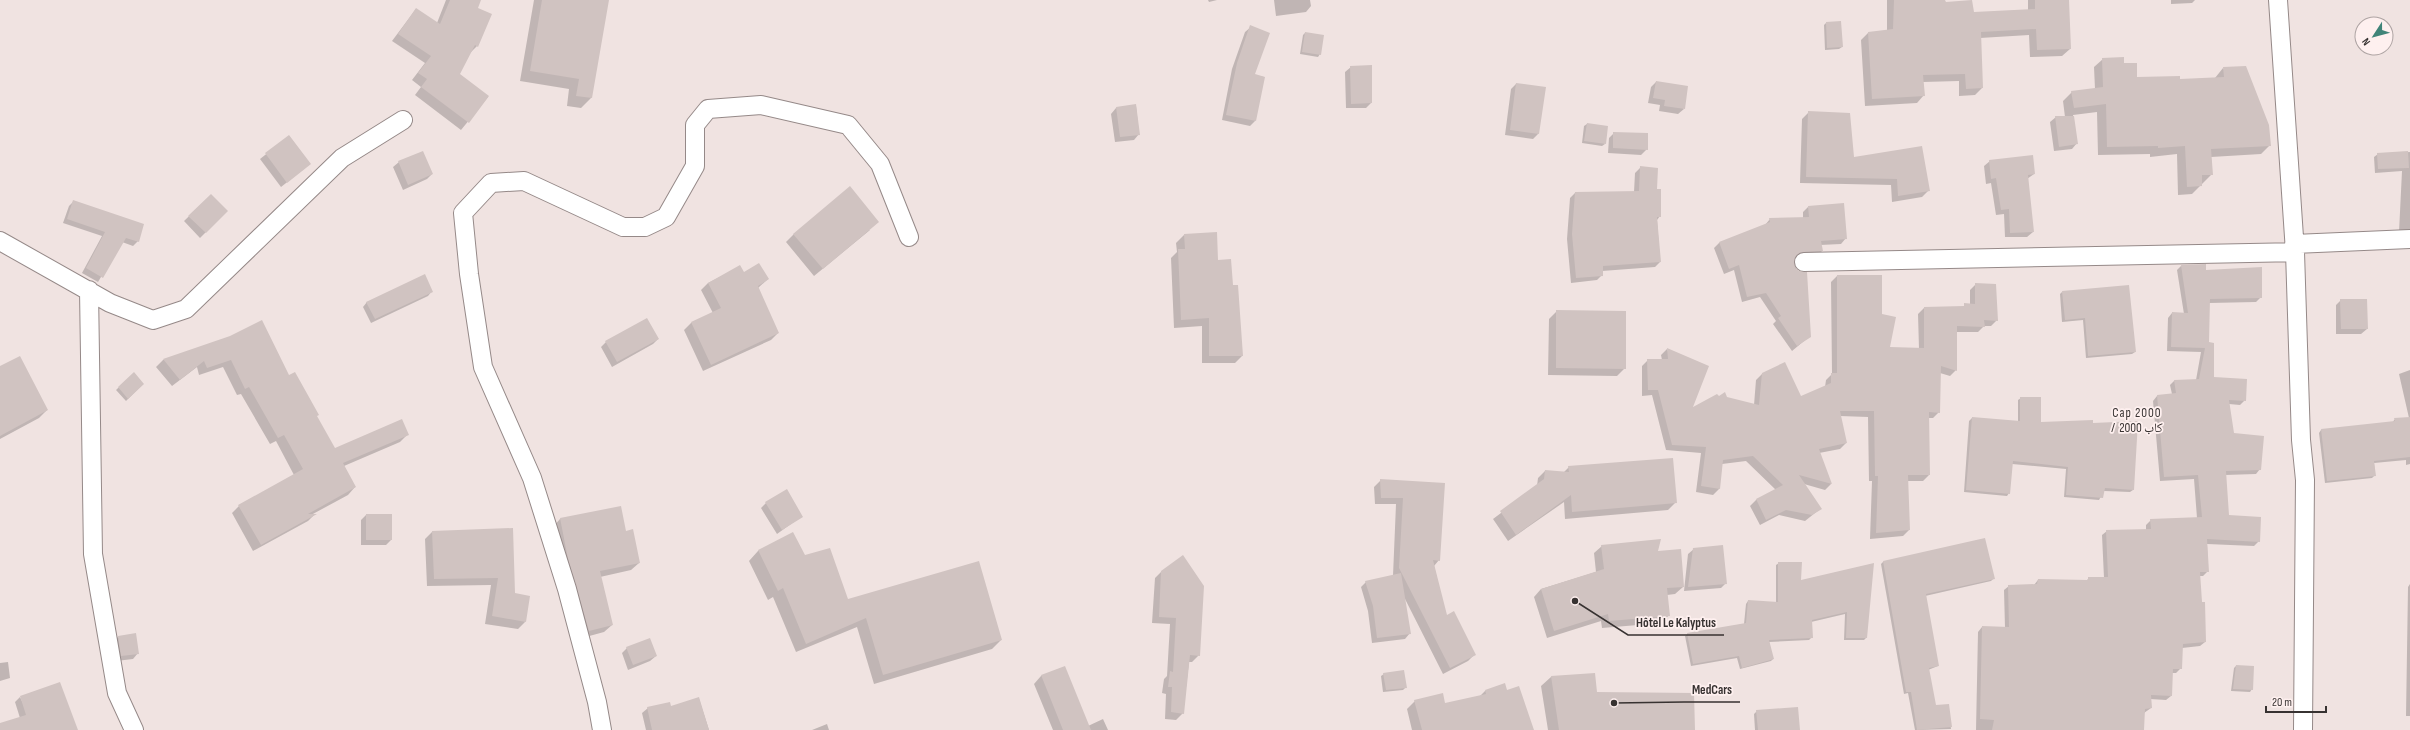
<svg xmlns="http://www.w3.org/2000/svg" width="2410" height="730" font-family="'Sofia Sans Condensed','Noto Naskh Arabic',sans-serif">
<rect width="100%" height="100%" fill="#f0e3e1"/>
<path fill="#0003" d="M 446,0 L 480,0 L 476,9 L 477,46 L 470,53 L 458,74 L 488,97 L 461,130 L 415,95 L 421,87 L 412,80 L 425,63 L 392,41 L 416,9 L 437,23 Z
M 534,0 L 608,0 L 591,98 L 581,108 L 567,106 L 569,89 L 520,81 Z
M 1208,0 L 1217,0 L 1209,2 Z
M 1274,0 L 1310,0 L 1311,6 L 1306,12 L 1276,16 Z
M 1887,0 L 1944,0 L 1945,3 L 1973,13 L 2028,10 L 2028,0 L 2068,0 L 2070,49 L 2062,56 L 2030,57 L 2029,35 L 1980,38 L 1982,88 L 1975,95 L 1959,96 L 1959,81 L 1923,82 L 1924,95 L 1917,103 L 1865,106 L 1861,40 L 1868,33 L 1887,31 Z
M 2171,0 L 2195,0 L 2192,3 L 2171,4 Z
M 1826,23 L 1842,47 L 1839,49 L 1825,50 L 1824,25 Z
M 1251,27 L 1253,75 L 1264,77 L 1255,121 L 1250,126 L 1222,120 L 1232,69 L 1245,32 Z
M 1305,33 L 1320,54 L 1318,57 L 1300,54 L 1303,35 Z
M 2103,59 L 2123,64 L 2136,78 L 2179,80 L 2215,78 L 2223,68 L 2270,145 L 2261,154 L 2211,157 L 2212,174 L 2192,194 L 2178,195 L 2177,154 L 2150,157 L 2150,154 L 2098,155 L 2097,112 L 2073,115 L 2077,143 L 2072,149 L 2054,151 L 2050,122 L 2056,117 L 2065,117 L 2063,101 L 2072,92 L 2095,89 L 2094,67 Z
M 1351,67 L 1371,103 L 1366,108 L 1346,108 L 1345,72 Z
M 1656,82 L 1684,109 L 1678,114 L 1659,111 L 1660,105 L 1648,103 L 1651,87 Z
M 1516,84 L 1545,88 L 1538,134 L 1533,139 L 1505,135 L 1511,89 Z
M 1136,106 L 1139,134 L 1134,140 L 1115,142 L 1111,114 L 1116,108 Z
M 1809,112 L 1853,158 L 1928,191 L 1922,197 L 1892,202 L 1891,185 L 1800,183 L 1802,119 Z
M 1587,124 L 1605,144 L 1602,146 L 1582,143 L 1584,126 Z
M 1614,133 L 1647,149 L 1641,155 L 1608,153 L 1609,138 Z
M 289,136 L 310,164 L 281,187 L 260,159 Z
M 2410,152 L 2410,233 L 2399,232 L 2402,171 L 2375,173 L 2374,157 L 2378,154 Z
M 1990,161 L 2034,174 L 2027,179 L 2033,232 L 2027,237 L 2005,237 L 2004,214 L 1996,215 L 1991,183 L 1986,184 L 1984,166 Z
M 399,162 L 432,174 L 427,179 L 403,190 L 393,167 Z
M 1640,168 L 1656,190 L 1660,216 L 1657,220 L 1660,262 L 1655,267 L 1602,271 L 1602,275 L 1597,280 L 1571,283 L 1567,239 L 1570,198 L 1575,193 L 1634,192 L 1635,173 Z
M 211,195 L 227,211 L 200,238 L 184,221 Z
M 73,202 L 138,241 L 133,246 L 122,242 L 98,282 L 82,273 L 102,236 L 63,223 L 69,206 Z
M 1808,207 L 1846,238 L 1841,244 L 1820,245 L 1822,251 L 1817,256 L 1797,256 L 1794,259 L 1810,336 L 1792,351 L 1773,324 L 1776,321 L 1760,297 L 1742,302 L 1734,270 L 1724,274 L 1714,248 L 1719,243 L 1765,225 L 1770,219 L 1803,218 L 1803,212 Z
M 870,230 L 814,276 L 786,242 L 794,234 Z
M 1184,235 L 1218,261 L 1232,286 L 1242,356 L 1235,363 L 1202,363 L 1202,326 L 1174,328 L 1171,258 L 1177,252 L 1176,243 Z
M 2181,266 L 2205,271 L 2261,297 L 2256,302 L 2209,303 L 2208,343 L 2213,378 L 2245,400 L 2240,405 L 2229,404 L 2233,434 L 2260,469 L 2256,474 L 2225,475 L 2228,516 L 2259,541 L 2254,546 L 2207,544 L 2208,571 L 2203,576 L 2199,576 L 2205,642 L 2200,646 L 2182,648 L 2181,668 L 2176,673 L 2172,673 L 2171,696 L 2166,700 L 2150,699 L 2151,708 L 2144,713 L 2143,730 L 1976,730 L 1978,632 L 1982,627 L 2005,628 L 2004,590 L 2009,586 L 2034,585 L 2038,580 L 2086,581 L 2089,578 L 2104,578 L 2102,535 L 2107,531 L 2146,530 L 2146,525 L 2151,520 L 2197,518 L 2194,479 L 2160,481 L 2153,401 L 2157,396 L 2172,394 L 2170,385 L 2174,381 L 2196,380 L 2201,352 L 2167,351 L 2168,318 L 2172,313 L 2184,314 L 2177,270 Z
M 740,267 L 743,274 L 768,279 L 758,288 L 778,333 L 771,340 L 703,371 L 684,330 L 691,323 L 713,313 L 701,290 L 708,283 Z
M 1837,276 L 1881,314 L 1889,348 L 1919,349 L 1918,314 L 1924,308 L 1962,307 L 1970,305 L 1970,290 L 1976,284 L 1997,320 L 1991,326 L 1984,326 L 1978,332 L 1956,332 L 1956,370 L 1950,376 L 1940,373 L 1939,412 L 1933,418 L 1928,418 L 1929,475 L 1923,481 L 1907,481 L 1909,530 L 1903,536 L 1870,539 L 1872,481 L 1869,481 L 1868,417 L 1840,416 L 1846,443 L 1840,449 L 1819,453 L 1831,484 L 1825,490 L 1804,484 L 1820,509 L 1805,521 L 1779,515 L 1760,525 L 1750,506 L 1756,500 L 1776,490 L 1746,461 L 1722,464 L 1719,489 L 1713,495 L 1696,492 L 1701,453 L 1666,450 L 1652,395 L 1642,396 L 1642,366 L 1648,360 L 1662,360 L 1661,355 L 1667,349 L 1691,409 L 1718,397 L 1754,405 L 1756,380 L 1762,374 L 1801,398 L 1825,387 L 1826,380 L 1832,374 L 1831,282 Z
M 432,291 L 428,296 L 371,323 L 363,307 L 367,302 Z
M 2062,292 L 2135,352 L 2132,354 L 2086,358 L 2083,320 L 2062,322 L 2060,294 Z
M 2341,300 L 2367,329 L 2361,334 L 2336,334 L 2336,305 Z
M 1557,311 L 1625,368 L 1617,376 L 1548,375 L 1549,319 Z
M 231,337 L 289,376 L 316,416 L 334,449 L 408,434 L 400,442 L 344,466 L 355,487 L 348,495 L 311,515 L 314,515 L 308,521 L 253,551 L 232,513 L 239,506 L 294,475 L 276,441 L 270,444 L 241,394 L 237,395 L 223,367 L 199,375 L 197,367 L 172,386 L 156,367 L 163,360 Z
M 658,339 L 653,344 L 612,367 L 601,347 L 606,342 Z
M 0,367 L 47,410 L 39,418 L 0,439 Z
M 2410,370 L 2410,464 L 2406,465 L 2406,460 L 2374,463 L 2375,475 L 2372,478 L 2325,483 L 2319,433 L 2321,430 L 2392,423 L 2395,419 L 2409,418 L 2399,374 Z
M 134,373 L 143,384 L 126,401 L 116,390 Z
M 2021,398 L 2040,423 L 2092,424 L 2133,490 L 2130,492 L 2104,491 L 2099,500 L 2064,497 L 2066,469 L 2012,464 L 2009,493 L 2007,496 L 1964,492 L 1969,421 L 1972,418 L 2018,422 L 2018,400 Z
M 1569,467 L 1675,503 L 1668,510 L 1565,519 L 1564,502 L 1508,541 L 1493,519 L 1537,486 L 1538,478 L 1545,471 L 1563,473 Z
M 1381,480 L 1443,484 L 1439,560 L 1434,566 L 1446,616 L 1475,654 L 1468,661 L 1443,674 L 1404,597 L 1410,633 L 1405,639 L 1372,643 L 1368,611 L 1361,587 L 1366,582 L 1393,576 L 1396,504 L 1375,504 L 1374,487 Z
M 766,503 L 802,516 L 777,534 L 761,508 Z
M 366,515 L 391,540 L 386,545 L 361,545 L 361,520 Z
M 560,519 L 626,532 L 639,563 L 631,570 L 600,577 L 612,625 L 604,632 L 582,638 L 553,527 Z
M 512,529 L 514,594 L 525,622 L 518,629 L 485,624 L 491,585 L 427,586 L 425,539 L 432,532 Z
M 793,534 L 805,557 L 847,600 L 1001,640 L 992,649 L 874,684 L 857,627 L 796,652 L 773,597 L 768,600 L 749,561 L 758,551 Z
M 1984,539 L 1994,578 L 1991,581 L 1925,596 L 1938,666 L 1928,670 L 1935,706 L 1948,705 L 1951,729 L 1915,730 L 1908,693 L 1904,694 L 1881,564 L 1883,562 Z
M 1602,546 L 1657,552 L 1683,587 L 1675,594 L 1667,595 L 1669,615 L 1662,623 L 1602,628 L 1601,621 L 1547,638 L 1534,597 L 1541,589 L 1596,572 L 1594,553 Z
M 1694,549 L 1726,583 L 1721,588 L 1684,591 L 1688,554 Z
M 1779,563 L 1800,581 L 1873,564 L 1866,638 L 1864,640 L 1844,640 L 1845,614 L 1811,622 L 1812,637 L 1809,640 L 1769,642 L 1773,659 L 1771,661 L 1740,669 L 1737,658 L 1691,666 L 1685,636 L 1688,634 L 1744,624 L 1746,604 L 1748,601 L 1776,603 L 1776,565 Z
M 1162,571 L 1199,655 L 1192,662 L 1189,662 L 1183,713 L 1176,720 L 1165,719 L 1166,694 L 1162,693 L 1164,679 L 1167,676 L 1170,624 L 1152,623 L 1155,578 Z
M 2410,584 L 2410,716 L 2406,716 L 2408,587 Z
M 118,637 L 138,653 L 133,659 L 116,661 L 113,642 Z
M 627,648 L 656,656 L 650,661 L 628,670 L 622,653 Z
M 8,662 L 10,678 L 0,681 L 0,663 Z
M 2236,666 L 2252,689 L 2250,692 L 2231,691 L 2234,668 Z
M 1064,667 L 1088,726 L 1103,719 L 1108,730 L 1053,730 L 1034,684 L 1041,676 Z
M 1384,674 L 1406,687 L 1403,690 L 1383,692 L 1381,676 Z
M 1594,674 L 1596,693 L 1694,730 L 1548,730 L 1541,686 L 1551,677 Z
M 1485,691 L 1507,691 L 1533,730 L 1412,730 L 1407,709 L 1415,701 L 1445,704 L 1480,696 Z
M 20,697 L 36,730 L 0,730 L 0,724 L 20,718 L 15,702 Z
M 699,699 L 709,730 L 646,730 L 642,713 L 648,708 L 670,707 Z
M 1757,711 L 1799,730 L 1755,730 L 1754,714 Z
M 827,724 L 829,730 L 812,730 Z"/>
<path fill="#d0c3c1" d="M 450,0 L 481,0 L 478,8 L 492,14 L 478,47 L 475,45 L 460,74 L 489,96 L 469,123 L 421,87 L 427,79 L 418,73 L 431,56 L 398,34 L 416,8 L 440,24 Z
M 542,0 L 609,0 L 592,98 L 576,96 L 579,79 L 530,71 Z
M 1894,0 L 1945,0 L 1946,2 L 1972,0 L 1974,12 L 2035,9 L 2035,0 L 2069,0 L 2071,49 L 2037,50 L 2036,29 L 1981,32 L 1983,88 L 1966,89 L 1965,74 L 1923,75 L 1925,96 L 1872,99 L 1868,32 L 1893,29 Z
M 1841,21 L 1843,47 L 1827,48 L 1826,22 Z
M 1250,25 L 1270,33 L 1255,74 L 1265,77 L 1256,121 L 1226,115 L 1237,63 Z
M 1305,32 L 1324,35 L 1321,55 L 1302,52 Z
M 2124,57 L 2124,63 L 2137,63 L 2137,77 L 2180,76 L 2180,79 L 2224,77 L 2223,67 L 2246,66 L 2269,125 L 2271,146 L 2211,149 L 2213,175 L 2202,175 L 2202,186 L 2187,187 L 2185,146 L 2158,148 L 2158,146 L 2107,147 L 2106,104 L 2074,108 L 2071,91 L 2103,87 L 2102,58 Z
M 1372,65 L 1372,103 L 1351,104 L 1350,66 Z
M 1656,81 L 1688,86 L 1685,109 L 1664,106 L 1665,100 L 1653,98 Z
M 1516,83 L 1546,87 L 1539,134 L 1510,130 Z
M 1136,104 L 1140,135 L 1120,137 L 1116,107 Z
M 1808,111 L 1850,113 L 1854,157 L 1922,146 L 1930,191 L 1898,196 L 1897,179 L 1806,177 Z
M 2055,116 L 2074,116 L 2078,144 L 2059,147 Z
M 1587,123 L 1608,126 L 1606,144 L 1584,141 Z
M 1613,132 L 1648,133 L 1648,150 L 1613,148 Z
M 289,135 L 311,164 L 287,183 L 265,153 Z
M 423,151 L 433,174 L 408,185 L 398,161 Z
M 2408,151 L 2409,168 L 2378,169 L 2377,153 Z
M 2033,155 L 2035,174 L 2028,175 L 2034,232 L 2010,233 L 2009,209 L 2001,210 L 1996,178 L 1991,179 L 1989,160 Z
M 1640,166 L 1658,168 L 1657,189 L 1661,189 L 1661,217 L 1657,217 L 1661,262 L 1603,266 L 1603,276 L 1576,278 L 1572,234 L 1575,192 L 1639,191 Z
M 850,186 L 879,222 L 823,269 L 793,234 Z
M 211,194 L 228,211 L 206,233 L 188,216 Z
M 73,200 L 144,224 L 139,242 L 126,238 L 103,278 L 86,268 L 105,232 L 67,219 Z
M 1844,203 L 1847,239 L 1821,241 L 1823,251 L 1803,252 L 1795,257 L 1795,268 L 1799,271 L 1807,272 L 1811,337 L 1797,346 L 1778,318 L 1781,316 L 1766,293 L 1747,297 L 1739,265 L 1729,269 L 1719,242 L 1770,222 L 1769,218 L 1809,217 L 1808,206 Z
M 1217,232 L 1218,260 L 1231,259 L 1233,285 L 1238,285 L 1243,356 L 1209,356 L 1209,318 L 1181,320 L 1178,249 L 1185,249 L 1184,234 Z
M 759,263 L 769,279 L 758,286 L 779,333 L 711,365 L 691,322 L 721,308 L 708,283 L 740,265 L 744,272 Z
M 2206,264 L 2206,270 L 2262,267 L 2262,298 L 2210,299 L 2209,342 L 2214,343 L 2214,377 L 2247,379 L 2246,401 L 2229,400 L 2234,433 L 2264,436 L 2261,470 L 2226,471 L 2229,515 L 2261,517 L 2260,542 L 2207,539 L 2209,572 L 2200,572 L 2202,602 L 2205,602 L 2206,642 L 2183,644 L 2182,669 L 2173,669 L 2172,696 L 2151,695 L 2152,708 L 2145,709 L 2144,730 L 1992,730 L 1994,720 L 1980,719 L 1982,626 L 2009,627 L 2008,585 L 2037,584 L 2038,579 L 2088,580 L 2088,577 L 2108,577 L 2106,530 L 2151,529 L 2150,519 L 2202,517 L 2198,475 L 2164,477 L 2157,395 L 2176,393 L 2174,380 L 2199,379 L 2205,348 L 2171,347 L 2172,312 L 2188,313 L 2181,265 Z
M 425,274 L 433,292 L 375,319 L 366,302 Z
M 1837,275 L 1882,275 L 1882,314 L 1896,317 L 1890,347 L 1924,348 L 1924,307 L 1964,306 L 1964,303 L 1975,304 L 1975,283 L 1996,284 L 1998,321 L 1984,320 L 1985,327 L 1957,326 L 1957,371 L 1941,366 L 1940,413 L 1929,412 L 1930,475 L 1908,475 L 1910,530 L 1876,533 L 1878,476 L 1875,476 L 1874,411 L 1840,411 L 1847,443 L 1819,449 L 1832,484 L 1799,475 L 1822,509 L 1812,515 L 1786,510 L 1766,520 L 1756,499 L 1783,485 L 1753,456 L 1723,460 L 1720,489 L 1701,486 L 1706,447 L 1672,445 L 1658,390 L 1648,390 L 1647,359 L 1668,359 L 1667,348 L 1709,366 L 1693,407 L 1717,394 L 1719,396 L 1725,392 L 1727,397 L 1759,405 L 1762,373 L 1785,362 L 1801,396 L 1831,383 L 1831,373 L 1837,373 Z
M 2129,285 L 2136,352 L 2088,356 L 2085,318 L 2065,320 L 2062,291 Z
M 2340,299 L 2367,299 L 2368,329 L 2341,329 Z
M 1556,310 L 1626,311 L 1626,369 L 1556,368 Z
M 647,318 L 659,339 L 617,362 L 605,341 Z
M 262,320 L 289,375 L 295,372 L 319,415 L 317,416 L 335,448 L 402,419 L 409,435 L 343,463 L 356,487 L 308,514 L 317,514 L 261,545 L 238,505 L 303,469 L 284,435 L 278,438 L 249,387 L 245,389 L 231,360 L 207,368 L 204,361 L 180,380 L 163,359 L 230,336 Z
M 20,356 L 48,410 L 0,436 L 0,366 Z
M 134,372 L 144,384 L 128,399 L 118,387 Z
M 2020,397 L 2041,397 L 2041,422 L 2093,420 L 2093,423 L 2138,421 L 2134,490 L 2105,488 L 2103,498 L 2066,495 L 2068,467 L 2013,461 L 2010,494 L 1966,490 L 1972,417 L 2020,421 Z
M 2410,417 L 2410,457 L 2374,461 L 2376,476 L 2327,481 L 2321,429 L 2395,421 L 2394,418 Z
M 1673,458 L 1677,503 L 1572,512 L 1571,495 L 1516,535 L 1500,511 L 1544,479 L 1545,470 L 1569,472 L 1568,466 Z
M 1380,479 L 1445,483 L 1440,561 L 1433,560 L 1447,615 L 1454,611 L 1476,655 L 1450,668 L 1399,568 L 1403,498 L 1381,498 Z
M 787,489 L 803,517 L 782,530 L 765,502 Z
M 621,506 L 626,531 L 633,529 L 640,563 L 600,571 L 613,625 L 589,631 L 568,559 L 560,518 Z
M 366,514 L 392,514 L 392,540 L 366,540 Z
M 513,528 L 515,593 L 530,596 L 526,622 L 492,616 L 498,578 L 434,579 L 432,531 Z
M 793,532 L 805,555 L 830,548 L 848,599 L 979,561 L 1002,640 L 883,675 L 866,618 L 806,644 L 783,588 L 778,591 L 758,550 Z
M 1985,538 L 1995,579 L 1926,594 L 1939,666 L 1929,668 L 1936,705 L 1949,704 L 1952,727 L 1917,730 L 1911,692 L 1906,692 L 1883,561 Z
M 1661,539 L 1658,551 L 1681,549 L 1684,587 L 1667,588 L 1670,616 L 1609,621 L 1608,614 L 1554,631 L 1541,589 L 1604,569 L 1601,545 Z
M 1723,545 L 1727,584 L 1688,587 L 1693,548 Z
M 1183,555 L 1204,586 L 1200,656 L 1190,655 L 1184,714 L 1171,712 L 1172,687 L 1168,687 L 1170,671 L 1173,672 L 1176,618 L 1159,617 L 1161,571 Z
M 1778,562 L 1802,562 L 1801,580 L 1874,563 L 1867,638 L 1846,638 L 1847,612 L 1812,620 L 1813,638 L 1769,640 L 1774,659 L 1742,668 L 1739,656 L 1693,664 L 1687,633 L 1746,623 L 1748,600 L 1778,602 Z
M 1401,573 L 1411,634 L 1377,638 L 1373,606 L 1365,581 Z
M 136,633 L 139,654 L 121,656 L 118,636 Z
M 650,638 L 657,656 L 633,665 L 626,647 Z
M 2236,665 L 2254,666 L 2253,690 L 2233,689 Z
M 1065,666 L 1091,730 L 1063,730 L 1041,675 Z
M 1404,670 L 1407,688 L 1386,690 L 1383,673 Z
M 1595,673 L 1597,692 L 1694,693 L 1695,730 L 1559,730 L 1551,676 Z
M 60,682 L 78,730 L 0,730 L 0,723 L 26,715 L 20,696 Z
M 1505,683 L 1507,690 L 1519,686 L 1534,730 L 1422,730 L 1414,700 L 1443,693 L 1445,703 L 1486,694 L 1485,690 Z
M 699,697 L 709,730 L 652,730 L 647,707 L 670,702 L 671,706 Z
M 1798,707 L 1800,730 L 1758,730 L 1756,710 Z"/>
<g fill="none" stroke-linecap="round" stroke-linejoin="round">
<defs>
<path id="street" d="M 2278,0 L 2295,252 L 2301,440 L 2305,480 L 2303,730
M 0,241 L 110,303 L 153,320 L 186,309 L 342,158 L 403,120
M 2294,244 L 2410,239
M 1804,262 L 2295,252
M 89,290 L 93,554 L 117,693 L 134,730
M 602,730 L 597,702 L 567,589 L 532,478 L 483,367 L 469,274 L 463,213 L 491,183 L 524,181 L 623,227 L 645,227 L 666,217 L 695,166 L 695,125 L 708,109 L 761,105 L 848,125 L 880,164 L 909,237"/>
</defs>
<use href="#street" stroke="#958988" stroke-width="20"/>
<use href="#street" stroke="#fff" stroke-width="18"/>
</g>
<g text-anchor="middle" stroke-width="3.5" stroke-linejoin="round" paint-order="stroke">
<g font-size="13" letter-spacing="1" fill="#373231" stroke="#fef0ef">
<text x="2137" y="417">Cap 2000<tspan x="2137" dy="15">/ كاب 2000</tspan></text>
</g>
</g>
<path fill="none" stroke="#373231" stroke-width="1.5" d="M1575 601L1628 635H1724M1614 703L1684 702H1740"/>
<g fill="#373231" stroke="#fef0ef" stroke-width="1.5">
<circle cx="1575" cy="601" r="4"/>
<circle cx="1614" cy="703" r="4"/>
</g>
<g font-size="13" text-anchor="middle" font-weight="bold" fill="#373231" stroke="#fef0ef" stroke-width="3.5" stroke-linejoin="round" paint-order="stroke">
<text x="1676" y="627">Hôtel Le Kalyptus</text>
<text x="1712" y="694">MedCars</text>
</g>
<g transform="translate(2374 36) rotate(234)"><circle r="19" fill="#fef0ef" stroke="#aea4a3"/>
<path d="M0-3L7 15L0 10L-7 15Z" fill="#408478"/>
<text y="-6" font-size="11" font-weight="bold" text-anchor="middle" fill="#373231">N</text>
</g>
<path d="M2266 706v6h60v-6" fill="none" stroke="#373231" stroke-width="2"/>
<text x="2272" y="706" font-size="12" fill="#373231" stroke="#fef0ef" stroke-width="3" paint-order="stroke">20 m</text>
</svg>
